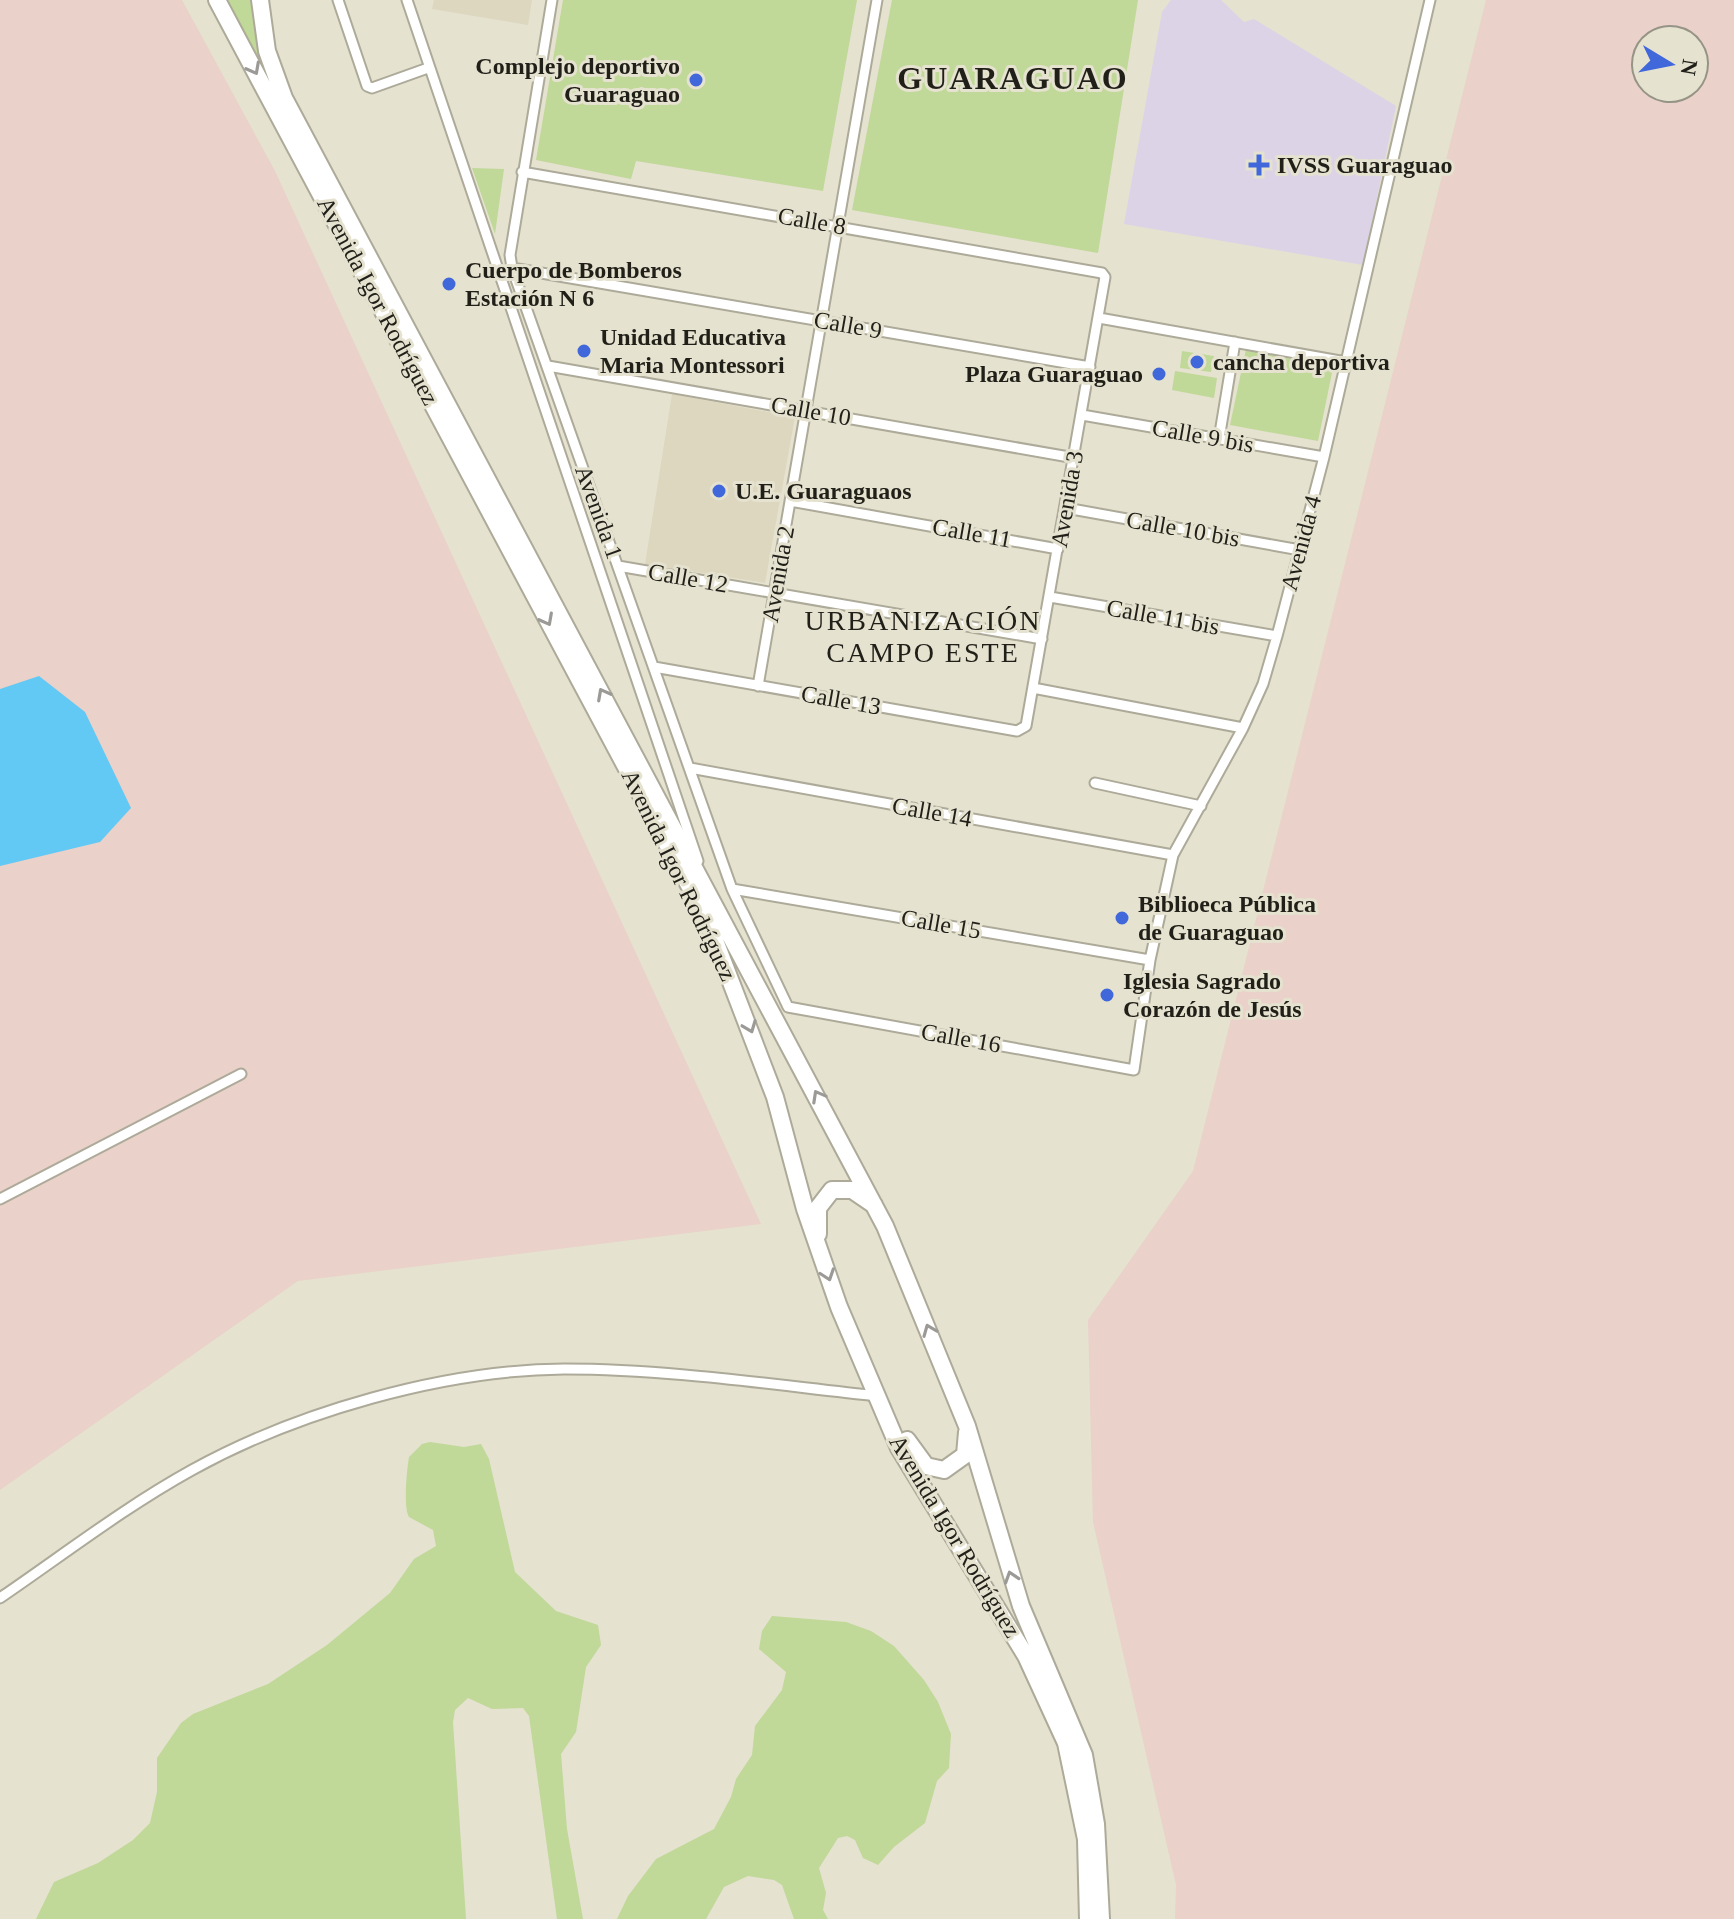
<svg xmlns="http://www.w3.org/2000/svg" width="1734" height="1919" font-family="'Times New Roman',serif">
<rect width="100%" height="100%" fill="#e5e2d0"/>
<path fill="#dcd7be" d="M 434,0 L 532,0 L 528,25 L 432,9 Z
M 672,394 L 795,417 L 765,583 L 645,564 Z"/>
<path fill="#ead1c9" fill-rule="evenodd" d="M 0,0 L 182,0 L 275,171 L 761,1224 L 298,1281 L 0,1490 Z
M 1486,0 L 1734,0 L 1734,1919 L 1175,1919 L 1176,1885 L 1093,1522 L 1088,1320 L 1193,1171 ZM 1694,40 L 1694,88 L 1646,88 L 1646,40 Z"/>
<path fill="#ddd3e7" d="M 1171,0 L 1221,0 L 1244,22 L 1254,19 L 1396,106 L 1363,265 L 1124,224 L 1162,12 Z"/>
<path fill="#c0d898" d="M 225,0 L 253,0 L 261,56 L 254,59 Z
M 563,0 L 857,0 L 823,191 L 636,161 L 631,179 L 536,160 Z
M 892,0 L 1138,0 L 1098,253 L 852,210 Z
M 472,168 L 504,169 L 495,234 Z
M 1246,349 L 1333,368 L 1318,441 L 1230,425 Z
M 1182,351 L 1214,356 L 1211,372 L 1180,368 Z
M 1175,371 L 1217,378 L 1214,398 L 1172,390 Z
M 430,1442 L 464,1447 L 481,1444 L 489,1459 L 515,1572 L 556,1611 L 598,1625 L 601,1645 L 586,1667 L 576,1732 L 561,1754 L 567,1829 L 583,1919 L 557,1919 L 529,1716 L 523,1708 L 492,1709 L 468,1698 L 455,1710 L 453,1722 L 466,1919 L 36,1919 L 54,1882 L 98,1863 L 133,1840 L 150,1823 L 157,1792 L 157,1758 L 181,1723 L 193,1714 L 268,1684 L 327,1645 L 390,1593 L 414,1559 L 436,1546 L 433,1530 L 409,1517 C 403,1507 407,1469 409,1457 L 422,1444 Z
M 772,1616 L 846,1622 L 871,1631 L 894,1646 L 924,1680 L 938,1702 L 951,1734 L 949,1768 L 937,1781 L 925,1823 L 894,1847 L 878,1865 L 863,1858 L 855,1840 L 847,1836 L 838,1838 L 819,1868 L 826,1893 L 823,1910 L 828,1919 L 794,1919 L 782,1885 L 774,1880 L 748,1876 L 724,1887 L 706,1919 L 617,1919 L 628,1896 L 656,1859 L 714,1829 L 731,1797 L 736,1779 L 752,1755 L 755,1726 L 782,1690 L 786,1672 L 759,1649 L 762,1631 Z"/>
<path fill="#62c8f4" d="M 39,676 L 85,712 L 131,808 L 100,842 L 0,866 L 0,689 Z"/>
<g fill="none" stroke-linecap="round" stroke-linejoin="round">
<defs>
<path id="street" d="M 338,0 L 367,86 L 372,88 L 428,68
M 407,0 L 698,861
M 552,0 L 510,255 L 512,268 L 732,889 L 788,1007 L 1134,1070 L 1150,960 L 1173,855 L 1243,728 L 1263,684 L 1277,636 L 1324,457 L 1430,0
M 522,172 L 1102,273 L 1105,277 L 1026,726 L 1017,731 L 654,667
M 512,268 L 1090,367
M 1099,318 L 1346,362
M 548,366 L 1075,458
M 1082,415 L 1324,457
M 1219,439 L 1235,342
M 790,501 L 1058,549
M 1066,508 L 1300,550
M 618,566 L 1042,639
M 1050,597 L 1277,636
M 758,686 L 877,0
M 1033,688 L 1243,728
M 690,768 L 1173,855
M 1095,783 L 1201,806
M 732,889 L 1150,960
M 0,1199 L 241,1074
M 0,1598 C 63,1555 125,1507 192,1470 C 297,1412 443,1370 564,1369 C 669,1369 774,1385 878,1396"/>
<path id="highway" d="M 217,0 L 706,917 L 775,1097 L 805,1209 L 839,1307 L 899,1448 L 1026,1656 L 1066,1743 L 1086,1839 L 1088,1919
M 260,0 L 267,51 L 284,98 L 885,1226 L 967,1426 L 1021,1606 L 1084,1755 L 1096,1824 L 1101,1919
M 818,1234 L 818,1208 L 832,1190 L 852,1190 L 874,1205
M 907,1440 L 926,1466 L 944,1470 L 965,1455 L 967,1432"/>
</defs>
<use href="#street" stroke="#adaa99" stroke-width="13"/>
<use href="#highway" stroke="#adaa99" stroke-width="20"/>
<use href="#street" stroke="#fff" stroke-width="9"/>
<use href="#highway" stroke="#fff" stroke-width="16"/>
</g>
<defs><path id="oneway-chevron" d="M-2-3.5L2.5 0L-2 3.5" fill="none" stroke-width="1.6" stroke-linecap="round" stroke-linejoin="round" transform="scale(2)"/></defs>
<g stroke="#9b9a97">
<use href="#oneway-chevron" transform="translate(254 69) rotate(62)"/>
<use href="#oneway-chevron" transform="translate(547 620) rotate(62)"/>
<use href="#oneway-chevron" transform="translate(603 694) rotate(-118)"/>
<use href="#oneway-chevron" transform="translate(750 1027) rotate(69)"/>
<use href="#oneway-chevron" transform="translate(818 1096) rotate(-119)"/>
<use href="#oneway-chevron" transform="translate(828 1275) rotate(71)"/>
<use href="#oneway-chevron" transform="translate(929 1330) rotate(-112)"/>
<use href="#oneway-chevron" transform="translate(1011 1577) rotate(-108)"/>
</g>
<g fill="#4168da" stroke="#e5e2d0" stroke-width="3">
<circle cx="696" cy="80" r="8"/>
<path d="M1255 153h8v8h8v8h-8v8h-8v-8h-8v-8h8z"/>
<circle cx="449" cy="284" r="8"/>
<circle cx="584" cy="351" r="8"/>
<circle cx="1197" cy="362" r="8"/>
<circle cx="1159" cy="374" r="8"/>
<circle cx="719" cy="491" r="8"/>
<circle cx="1122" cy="918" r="8"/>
<circle cx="1107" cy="995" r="8"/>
</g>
<g text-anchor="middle" stroke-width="6" stroke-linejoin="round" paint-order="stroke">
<g font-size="24" font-weight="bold" fill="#201f18" stroke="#e5e2d0" text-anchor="start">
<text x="680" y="74" text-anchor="end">Complejo deportivo<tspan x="680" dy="28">Guaraguao</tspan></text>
<text x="1277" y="173">IVSS Guaraguao</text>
<text x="465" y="278">Cuerpo de Bomberos<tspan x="465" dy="28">Estación N 6</tspan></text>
<text x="600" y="345">Unidad Educativa<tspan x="600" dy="28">Maria Montessori</tspan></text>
<text x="1213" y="370">cancha deportiva</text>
<text x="1143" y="382" text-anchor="end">Plaza Guaraguao</text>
<text x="735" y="499">U.E. Guaraguaos</text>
<text x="1138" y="912">Biblioeca Pública<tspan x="1138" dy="28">de Guaraguao</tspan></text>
<text x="1123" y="989">Iglesia Sagrado<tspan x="1123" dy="28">Corazón de Jesús</tspan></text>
</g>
<g font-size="24" fill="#201f18" stroke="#e5e2d0">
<text transform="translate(812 221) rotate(10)" y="8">Calle 8</text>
<text transform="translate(378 301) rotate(62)" y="8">Avenida Igor Rodríguez</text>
<text transform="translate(848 325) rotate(10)" y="8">Calle 9</text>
<text transform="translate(811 411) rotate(10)" y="8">Calle 10</text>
<text transform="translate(1203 436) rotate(10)" y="8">Calle 9 bis</text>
<text transform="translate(1067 499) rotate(-80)" y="8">Avenida 3</text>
<text transform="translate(599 512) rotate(70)" y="8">Avenida 1</text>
<text transform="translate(1183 529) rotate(10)" y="8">Calle 10 bis</text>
<text transform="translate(972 533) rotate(10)" y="8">Calle 11</text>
<text transform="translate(1301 543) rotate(-75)" y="8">Avenida 4</text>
<text transform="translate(778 574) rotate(-80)" y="8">Avenida 2</text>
<text transform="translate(688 578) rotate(10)" y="8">Calle 12</text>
<text transform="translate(1163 617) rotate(10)" y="8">Calle 11 bis</text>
<text transform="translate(841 700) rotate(10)" y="8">Calle 13</text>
<text transform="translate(932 812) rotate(10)" y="8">Calle 14</text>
<text transform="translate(679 875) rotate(64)" y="8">Avenida Igor Rodríguez</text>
<text transform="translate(941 924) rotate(10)" y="8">Calle 15</text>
<text transform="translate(961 1038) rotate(10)" y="8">Calle 16</text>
<text transform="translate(955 1536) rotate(59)" y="8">Avenida Igor Rodríguez</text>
</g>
<g font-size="28" letter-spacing="2" fill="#201f18" stroke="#e5e2d0">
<text x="923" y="630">URBANIZACIÓN<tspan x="923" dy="32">CAMPO ESTE</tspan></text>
</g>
<g font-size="32" font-weight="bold" letter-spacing="2" fill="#201f18" stroke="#e5e2d0">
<text x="1013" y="89">GUARAGUAO</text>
</g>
</g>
<g transform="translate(1670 64) rotate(100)"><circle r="38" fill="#e5e2d0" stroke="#969486" stroke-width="2"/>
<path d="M0-6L14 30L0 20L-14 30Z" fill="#4168da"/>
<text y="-12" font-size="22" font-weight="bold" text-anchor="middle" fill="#201f18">N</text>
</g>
</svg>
